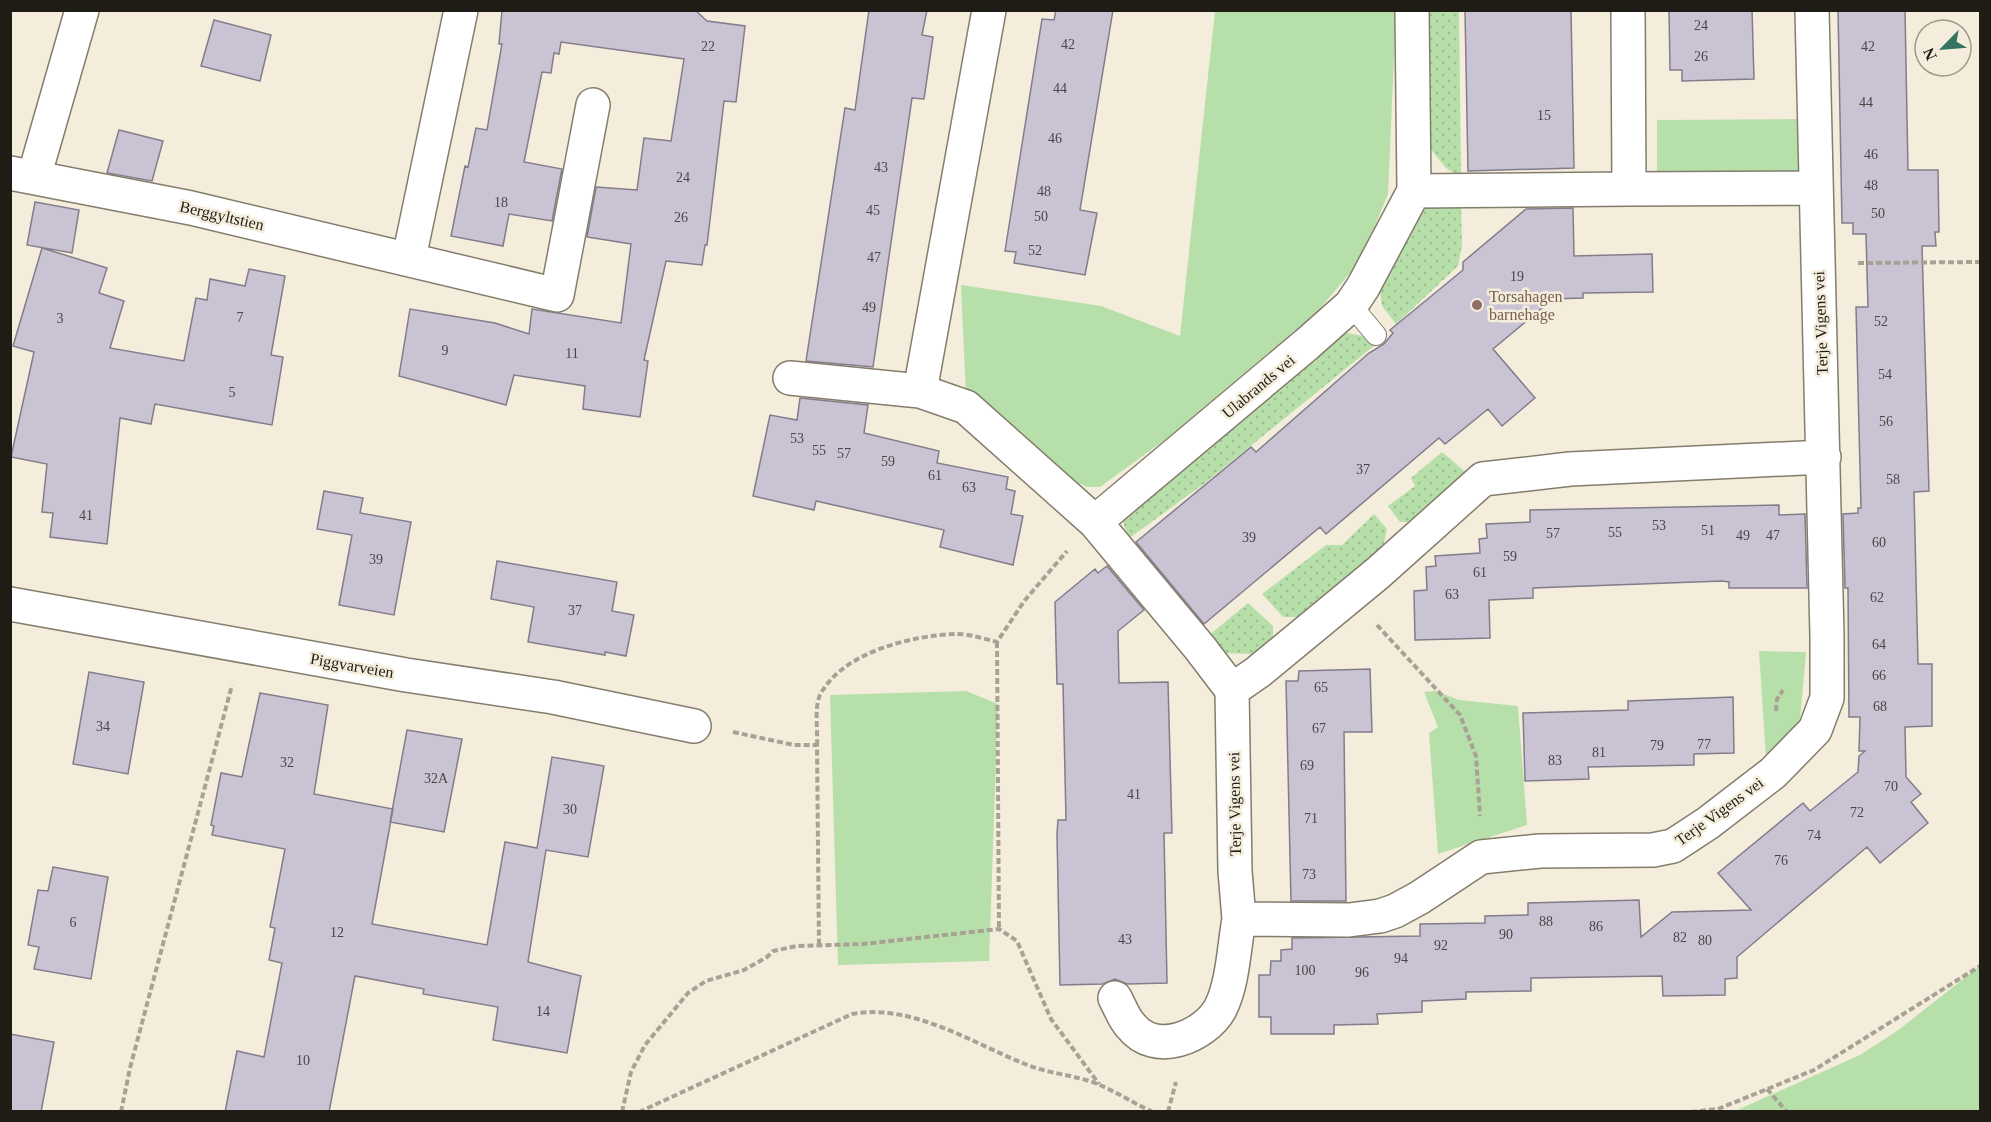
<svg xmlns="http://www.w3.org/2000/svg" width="1991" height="1122" font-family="Georgia,serif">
<defs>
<pattern id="grass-dots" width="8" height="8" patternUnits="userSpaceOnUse" patternTransform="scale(1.5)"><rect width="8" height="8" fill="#b7dfa9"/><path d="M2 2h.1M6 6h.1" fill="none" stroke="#9dbf91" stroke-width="1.8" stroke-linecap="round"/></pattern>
</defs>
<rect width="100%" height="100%" fill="#f4eddb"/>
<path fill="url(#grass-dots)" d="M 1426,11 L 1459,11 L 1461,177 L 1446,168 L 1429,147 Z
M 1461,206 L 1462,245 L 1458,266 L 1396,324 L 1382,306 L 1379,283 L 1418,213 L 1426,208 Z
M 1347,333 L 1369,337 L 1375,345 L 1205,483 L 1128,539 L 1123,521 L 1128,510 L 1337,335 Z
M 1442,452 L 1469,475 L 1412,522 L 1400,522 L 1388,506 L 1415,486 L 1411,478 Z
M 1374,514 L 1387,529 L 1383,547 L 1299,617 L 1283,617 L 1262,594 L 1326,545 L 1342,545 Z
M 1248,603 L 1273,626 L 1273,640 L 1252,654 L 1223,653 L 1208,636 Z"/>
<path fill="#b7dfa9" d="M 1215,11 L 1396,11 L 1388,194 L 1361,260 L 1317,312 L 1166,439 L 1100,487 L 1087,487 L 1074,481 L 1000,419 L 966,397 L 961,285 L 1101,306 L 1180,336 Z
M 1803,119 L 1803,179 L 1657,180 L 1657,120 Z
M 1759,651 L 1806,652 L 1800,720 L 1766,758 Z
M 966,691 L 998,704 L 989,961 L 838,965 L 830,695 Z
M 1436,691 L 1459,700 L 1518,706 L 1527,825 L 1490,837 L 1490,843 L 1471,843 L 1438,854 L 1429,733 L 1438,727 L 1424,692 Z
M 1980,966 L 1980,1111 L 1735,1111 L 1860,1055 L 1897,1031 Z"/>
<path fill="#cac3d4" stroke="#827c8b" stroke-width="1.5" d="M 502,10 L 695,10 L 707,21 L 745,26 L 736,102 L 724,101 L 707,245 L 705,245 L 702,265 L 666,261 L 644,360 L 648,361 L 640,417 L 583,409 L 585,386 L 514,375 L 506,405 L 399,376 L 410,309 L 495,323 L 529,334 L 532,309 L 621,323 L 631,244 L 587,237 L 596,187 L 637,190 L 644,138 L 671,141 L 684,59 L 561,42 L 559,54 L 554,53 L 551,73 L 542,72 L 524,162 L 562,169 L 552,221 L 509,214 L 503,246 L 451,236 L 465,166 L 468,167 L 476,128 L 487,130 L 502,44 L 499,44 Z
M 869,10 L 927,10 L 922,35 L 933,37 L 924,99 L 912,98 L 873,367 L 806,361 L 845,108 L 855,110 Z
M 1056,10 L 1113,10 L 1080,210 L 1097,213 L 1085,275 L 1014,263 L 1016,252 L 1005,251 L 1042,19 L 1054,20 Z
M 1465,10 L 1571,10 L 1574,168 L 1468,171 Z
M 1669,10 L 1752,10 L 1754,79 L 1682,81 L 1682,70 L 1670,70 Z
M 1838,10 L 1905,10 L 1908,170 L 1938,170 L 1939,232 L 1935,232 L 1936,246 L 1922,246 L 1929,491 L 1914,492 L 1918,664 L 1932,664 L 1932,726 L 1905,727 L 1906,777 L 1921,794 L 1911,802 L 1928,823 L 1880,863 L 1867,847 L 1737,957 L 1737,978 L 1725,979 L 1725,995 L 1663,996 L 1662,976 L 1531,978 L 1531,991 L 1466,992 L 1466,999 L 1422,1001 L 1422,1012 L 1377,1014 L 1378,1024 L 1334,1025 L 1334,1034 L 1271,1034 L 1271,1017 L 1259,1017 L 1259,975 L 1270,975 L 1271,961 L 1281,961 L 1281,950 L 1292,949 L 1292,938 L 1420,936 L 1420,924 L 1485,923 L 1485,916 L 1528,915 L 1528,903 L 1639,900 L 1641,937 L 1672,912 L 1751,910 L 1718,873 L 1803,803 L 1810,811 L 1858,772 L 1859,756 L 1865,751 L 1859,751 L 1860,717 L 1849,717 L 1848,588 L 1845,588 L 1843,514 L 1858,513 L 1858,508 L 1861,508 L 1856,307 L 1868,307 L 1866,234 L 1853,234 L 1853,223 L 1842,223 Z
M 214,20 L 271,35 L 260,81 L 201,66 Z
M 119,130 L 163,141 L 152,181 L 107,173 Z
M 35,202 L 79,210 L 72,253 L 27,245 Z
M 1573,208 L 1574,256 L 1652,254 L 1653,292 L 1583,293 L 1583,298 L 1553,299 L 1493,349 L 1535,398 L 1502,426 L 1488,409 L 1445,444 L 1439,438 L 1326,534 L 1320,527 L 1204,624 L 1136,542 L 1251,447 L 1256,452 L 1369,353 L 1384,344 L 1393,333 L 1390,330 L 1463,270 L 1463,262 L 1526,209 Z
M 42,248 L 107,268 L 99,293 L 124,301 L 110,348 L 184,361 L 196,298 L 207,300 L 210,279 L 245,286 L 249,269 L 285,276 L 271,355 L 283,357 L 272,425 L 155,404 L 151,424 L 120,418 L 107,544 L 50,537 L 53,513 L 42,512 L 47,464 L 11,457 L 34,352 L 13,346 Z
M 800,398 L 868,405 L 864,433 L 939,451 L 937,463 L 1008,477 L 1006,489 L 1015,491 L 1011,514 L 1023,516 L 1013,565 L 940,547 L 944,530 L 816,501 L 814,510 L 753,496 L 770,415 L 797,420 Z
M 324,491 L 363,498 L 360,513 L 411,522 L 394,615 L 339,605 L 352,535 L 317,529 Z
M 1779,505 L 1779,515 L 1805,514 L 1807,588 L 1729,588 L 1729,582 L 1722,581 L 1533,588 L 1533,598 L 1489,600 L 1490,638 L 1415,640 L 1414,591 L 1427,590 L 1426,567 L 1436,566 L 1435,556 L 1480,553 L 1479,539 L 1487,538 L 1486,524 L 1530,522 L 1530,510 Z
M 497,561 L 617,582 L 612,611 L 634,615 L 626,656 L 605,652 L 605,655 L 528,642 L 534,607 L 491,599 Z
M 1107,566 L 1144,610 L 1118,631 L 1119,683 L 1168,682 L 1172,833 L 1164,833 L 1167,983 L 1127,984 L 1115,979 L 1103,984 L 1060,985 L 1057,834 L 1058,820 L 1066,820 L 1063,684 L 1057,684 L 1055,602 L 1095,569 L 1098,573 Z
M 1370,669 L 1372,732 L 1344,732 L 1346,901 L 1291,901 L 1286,681 L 1298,681 L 1299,671 Z
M 89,672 L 144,682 L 128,774 L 73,764 Z
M 260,693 L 328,705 L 314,794 L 393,809 L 372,924 L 487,945 L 505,842 L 537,848 L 552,757 L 604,766 L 588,857 L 546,850 L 528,962 L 581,976 L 567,1053 L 493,1040 L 498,1007 L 423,994 L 424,989 L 355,976 L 329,1112 L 225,1112 L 237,1051 L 264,1057 L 282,963 L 269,960 L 275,928 L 270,927 L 285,849 L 212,835 L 214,826 L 211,825 L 221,773 L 242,777 Z
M 1733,697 L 1734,753 L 1694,754 L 1694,765 L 1588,767 L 1589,779 L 1525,781 L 1523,713 L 1628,710 L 1628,701 Z
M 407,730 L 462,739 L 444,832 L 390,822 Z
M 53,867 L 108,877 L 91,979 L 34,969 L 39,947 L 28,945 L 38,890 L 48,891 Z
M 10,1034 L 54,1042 L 41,1112 L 10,1112 Z"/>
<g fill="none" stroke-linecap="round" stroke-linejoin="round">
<defs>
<path id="lane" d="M 1351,305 L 1376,335"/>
<path id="street" d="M 989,10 L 920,391 L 966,407 L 1095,522 L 1200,648 L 1232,690 L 1235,871 L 1239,919 L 1349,920 L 1380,916 L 1395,911 L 1419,898 L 1481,857 L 1540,851 L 1653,850 L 1673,846 L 1708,823 L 1773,773 L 1815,730 L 1827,698 L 1827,636 L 1812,10
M 10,173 L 191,208 L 557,295 L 593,105
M 34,177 L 82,10
M 1629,189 L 1816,188
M 1414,191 L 1629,189 L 1628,10
M 409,258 L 461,10
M 790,378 L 920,391
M 1095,522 L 1307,344 L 1351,305 L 1363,287 L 1414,191 L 1412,10
M 10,604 L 406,675 L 553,697 L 694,726
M 1232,690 L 1258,672 L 1378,573 L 1483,479 L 1570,469 L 1824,457
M 1115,998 C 1120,1007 1124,1019 1131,1026 C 1155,1057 1204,1037 1220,1009 C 1233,984 1234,947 1239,919"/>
</defs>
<use href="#lane" stroke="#847d6d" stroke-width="22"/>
<use href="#street" stroke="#847d6d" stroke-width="36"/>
<path stroke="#a8a295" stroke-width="4" stroke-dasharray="6 3" stroke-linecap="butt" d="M 1858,263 L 1980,262
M 1377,625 L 1460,715 L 1476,756 L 1480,816
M 997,642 L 999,929
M 1776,711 L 1777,699 L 1783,690
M 733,732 L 794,745 L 817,745 L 819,945
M 817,745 C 818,731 814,708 820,695 C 842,652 913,635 957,634 C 970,634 985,639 997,642 L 1025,600 L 1067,551
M 1767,1089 L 1787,1112
M 121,1112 L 130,1068 L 232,685
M 622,1112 L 631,1072 L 645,1045 L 688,993 L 706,981 L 744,970 L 767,957 L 773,951 L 797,946 L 863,944 L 999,929 L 1017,941 L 1051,1019 L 1099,1084
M 639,1112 L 852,1014 C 912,1003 972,1043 1025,1064 C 1049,1074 1077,1075 1100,1085 C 1118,1093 1135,1104 1153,1112
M 1168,1112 L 1176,1082
M 1691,1112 L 1718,1109 L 1814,1070 L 1980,966"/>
<use href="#lane" stroke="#fff" stroke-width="20"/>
<use href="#street" stroke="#fff" stroke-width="33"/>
</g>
<circle fill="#8d6e63" stroke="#f4eddb" stroke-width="2" cx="1477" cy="305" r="6"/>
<g text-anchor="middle" stroke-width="5" stroke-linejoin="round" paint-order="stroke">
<g font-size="14" fill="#4a4646">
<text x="1701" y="30">24</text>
<text x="1068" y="49">42</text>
<text x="708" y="51">22</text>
<text x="1868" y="51">42</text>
<text x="1701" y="61">26</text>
<text x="1060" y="93">44</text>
<text x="1866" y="107">44</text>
<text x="1544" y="120">15</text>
<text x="1055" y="143">46</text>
<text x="1871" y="159">46</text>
<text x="881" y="172">43</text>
<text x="683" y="182">24</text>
<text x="1871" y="190">48</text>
<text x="1044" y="196">48</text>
<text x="501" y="207">18</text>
<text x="873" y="215">45</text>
<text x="1878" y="218">50</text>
<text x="1041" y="221">50</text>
<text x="681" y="222">26</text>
<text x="1035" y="255">52</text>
<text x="874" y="262">47</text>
<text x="1517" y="281">19</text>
<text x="869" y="312">49</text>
<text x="240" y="322">7</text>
<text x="60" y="323">3</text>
<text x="1881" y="326">52</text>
<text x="445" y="355">9</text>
<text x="572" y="358">11</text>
<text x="1885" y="379">54</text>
<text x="232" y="397">5</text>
<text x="1886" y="426">56</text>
<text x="797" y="443">53</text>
<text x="819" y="455">55</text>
<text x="844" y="458">57</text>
<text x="888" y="466">59</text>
<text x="1363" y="474">37</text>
<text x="935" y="480">61</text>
<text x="1893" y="484">58</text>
<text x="969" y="492">63</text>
<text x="86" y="520">41</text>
<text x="1659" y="530">53</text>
<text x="1708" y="535">51</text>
<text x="1615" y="537">55</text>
<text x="1553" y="538">57</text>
<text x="1743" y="540">49</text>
<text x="1773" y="540">47</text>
<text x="1249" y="542">39</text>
<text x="1879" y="547">60</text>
<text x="1510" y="561">59</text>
<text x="376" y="564">39</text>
<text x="1480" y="577">61</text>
<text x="1452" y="599">63</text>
<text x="1877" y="602">62</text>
<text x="575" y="615">37</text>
<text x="1879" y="649">64</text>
<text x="1879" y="680">66</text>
<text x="1321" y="692">65</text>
<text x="1880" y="711">68</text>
<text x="103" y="731">34</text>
<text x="1319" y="733">67</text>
<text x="1704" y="749">77</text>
<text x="1657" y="750">79</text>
<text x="1599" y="757">81</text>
<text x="1555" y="765">83</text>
<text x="287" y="767">32</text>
<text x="1307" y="770">69</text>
<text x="436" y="783">32A</text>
<text x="1891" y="791">70</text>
<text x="1134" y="799">41</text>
<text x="570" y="814">30</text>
<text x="1857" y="817">72</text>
<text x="1311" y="823">71</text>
<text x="1814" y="840">74</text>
<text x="1781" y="865">76</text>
<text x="1309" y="879">73</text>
<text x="1546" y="926">88</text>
<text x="73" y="927">6</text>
<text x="1596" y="931">86</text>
<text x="337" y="937">12</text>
<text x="1506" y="939">90</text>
<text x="1680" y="942">82</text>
<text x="1125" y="944">43</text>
<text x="1705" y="945">80</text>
<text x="1441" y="950">92</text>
<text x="1401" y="963">94</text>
<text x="1305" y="975">100</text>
<text x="1362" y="977">96</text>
<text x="543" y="1016">14</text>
<text x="303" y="1065">10</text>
</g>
<g font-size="16" fill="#1f1c16" stroke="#f4eddb">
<text transform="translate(222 215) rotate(13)" y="6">Berggyltstien</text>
<text transform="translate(1820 323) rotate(-92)" y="6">Terje Vigens vei</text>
<text transform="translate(1258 386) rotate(-40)" y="6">Ulabrands vei</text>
<text transform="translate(352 665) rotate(10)" y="6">Piggvarveien</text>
<text transform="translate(1234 804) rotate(-91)" y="6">Terje Vigens vei</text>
<text transform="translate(1719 811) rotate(-36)" y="6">Terje Vigens vei</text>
</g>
<g font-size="16" fill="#785e54" stroke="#f4eddb" text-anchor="start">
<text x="1489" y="302">Torsahagen<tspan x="1489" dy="18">barnehage</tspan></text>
</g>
</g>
<rect width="1991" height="1122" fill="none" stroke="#1f1c16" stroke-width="24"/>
<g transform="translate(1943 48) rotate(245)"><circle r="28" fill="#f4eddb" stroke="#9f998c" stroke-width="1.5"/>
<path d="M0-4.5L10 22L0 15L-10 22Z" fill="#347461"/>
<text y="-9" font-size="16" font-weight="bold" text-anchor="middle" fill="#1f1c16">N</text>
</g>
</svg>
